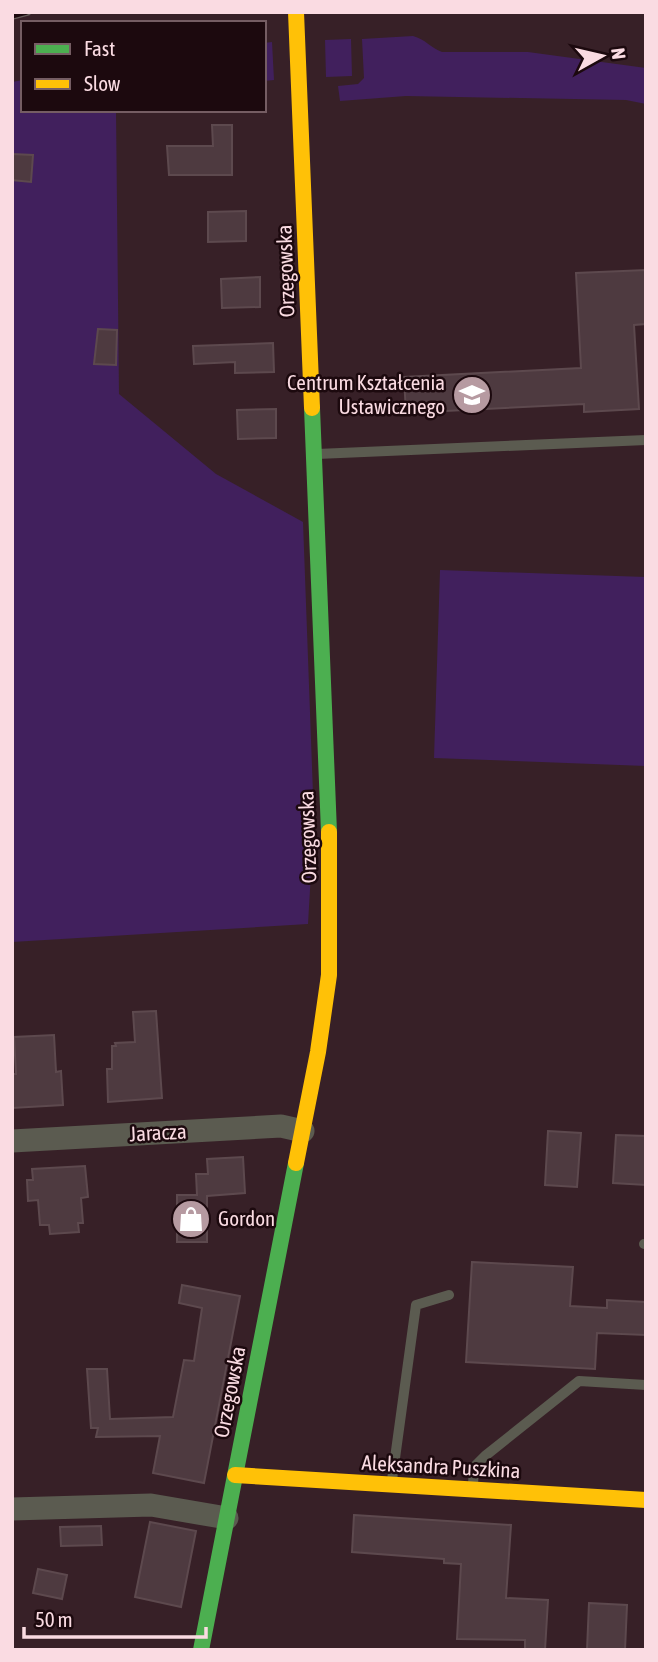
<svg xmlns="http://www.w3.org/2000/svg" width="658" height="1662" font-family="'Asap Condensed',sans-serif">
<rect width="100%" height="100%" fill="#372027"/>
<path fill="#41205d" d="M 413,36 C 425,39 431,48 442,52 L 528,52 L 646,68 L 646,104 L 626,100 L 406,96 L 340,101 L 338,86 L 358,84 L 364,78 L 362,39 Z
M 351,39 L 352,76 L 326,77 L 325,40 Z
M 272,42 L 274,80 L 264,81 L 264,43 Z
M 23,80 L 23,110 L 116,110 L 119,394 L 216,474 L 303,522 L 314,821 L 308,924 L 12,942 L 12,82 Z
M 440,570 L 646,577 L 646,766 L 434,758 Z"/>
<path fill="#4e3a40" stroke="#5d494e" stroke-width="2" d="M 212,125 L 232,125 L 232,175 L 169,175 L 167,146 L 213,146 Z
M 12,154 L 33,155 L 31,182 L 12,180 Z
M 246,211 L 246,241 L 208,242 L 208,212 Z
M 646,270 L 646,324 L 634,325 L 639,409 L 584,412 L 584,404 L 406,413 L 404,377 L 581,368 L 576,273 Z
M 260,277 L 260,307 L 222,308 L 221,279 Z
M 98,329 L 117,330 L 116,365 L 94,364 Z
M 273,343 L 274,372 L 235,373 L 235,362 L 194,364 L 193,346 Z
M 276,409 L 276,438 L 238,439 L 237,410 Z
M 156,1011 L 162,1098 L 108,1102 L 107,1069 L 112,1069 L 112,1046 L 116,1046 L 115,1043 L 135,1042 L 133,1012 Z
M 54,1035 L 56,1072 L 61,1071 L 63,1105 L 12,1108 L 12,1074 L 16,1074 L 14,1037 Z
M 548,1131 L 581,1133 L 577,1187 L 545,1185 Z
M 616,1135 L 646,1136 L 646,1185 L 613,1183 Z
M 243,1157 L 245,1193 L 207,1196 L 207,1242 L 177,1242 L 177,1195 L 197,1195 L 196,1174 L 208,1174 L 207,1159 Z
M 85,1166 L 88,1197 L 81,1198 L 83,1223 L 78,1223 L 79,1232 L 50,1234 L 49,1225 L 40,1225 L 38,1200 L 28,1201 L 27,1180 L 33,1180 L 32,1169 Z
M 472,1262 L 573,1267 L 570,1306 L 607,1308 L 607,1300 L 646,1302 L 646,1335 L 597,1333 L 595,1369 L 466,1362 Z
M 182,1285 L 240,1296 L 204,1483 L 153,1473 L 160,1436 L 96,1437 L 98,1428 L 91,1428 L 87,1369 L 107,1369 L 110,1419 L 173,1417 L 184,1360 L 194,1361 L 202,1308 L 179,1303 Z
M 354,1515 L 511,1525 L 506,1598 L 548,1600 L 545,1650 L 525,1650 L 525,1640 L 457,1639 L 461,1564 L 444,1563 L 444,1559 L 352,1552 Z
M 150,1522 L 196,1531 L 181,1607 L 135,1597 Z
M 101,1526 L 102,1545 L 61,1546 L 60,1527 Z
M 38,1569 L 67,1575 L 62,1599 L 33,1593 Z
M 589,1603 L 627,1605 L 625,1650 L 587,1650 Z"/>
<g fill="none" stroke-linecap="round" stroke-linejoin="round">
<path stroke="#5b5b50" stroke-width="10" d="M 317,454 L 646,440
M 644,1244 L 646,1244
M 392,1480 L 416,1305 L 449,1295
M 473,1485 L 474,1467 L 485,1456 L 579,1381 L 646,1385"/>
<path stroke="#5b5b50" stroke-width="23" d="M 12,1141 L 281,1126 L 303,1131
M 12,1509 L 151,1505 L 227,1518"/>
<path stroke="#4caf50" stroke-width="16" d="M 312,408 L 329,832
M 201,1650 L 296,1163"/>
<path stroke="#ffc107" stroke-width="16" d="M 296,12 L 312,408
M 296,1163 L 318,1052 L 329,975 L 329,832
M 235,1475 L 646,1500"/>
<defs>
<path id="rail" d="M 12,16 L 27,12"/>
</defs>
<use href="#rail" stroke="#655c59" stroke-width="8"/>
<use href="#rail" stroke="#1c090e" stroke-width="5" stroke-dasharray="16" stroke-linecap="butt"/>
</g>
<defs>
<symbol id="school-disc" viewBox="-11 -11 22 22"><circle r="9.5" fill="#b69aa1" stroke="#1c090e"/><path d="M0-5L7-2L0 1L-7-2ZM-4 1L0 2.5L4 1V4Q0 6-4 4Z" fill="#fff"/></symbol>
<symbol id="shop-disc" viewBox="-11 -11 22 22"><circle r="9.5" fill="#b69aa1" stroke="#1c090e"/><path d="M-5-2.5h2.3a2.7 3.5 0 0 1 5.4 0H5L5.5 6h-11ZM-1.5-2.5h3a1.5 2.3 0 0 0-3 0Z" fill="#fff"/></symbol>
</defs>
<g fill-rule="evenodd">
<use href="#school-disc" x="450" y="373" width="44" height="44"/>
<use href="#shop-disc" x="169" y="1197" width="44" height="44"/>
</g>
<g text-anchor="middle" stroke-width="5" stroke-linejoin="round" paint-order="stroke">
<g font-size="21" fill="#fadbe2" stroke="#1c090e">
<text transform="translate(286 271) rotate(-92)" y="7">Orzegowska</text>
<text transform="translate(308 837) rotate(-92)" y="7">Orzegowska</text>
<text transform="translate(158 1133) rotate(-3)" y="7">Jaracza</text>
<text transform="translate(230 1392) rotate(-79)" y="7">Orzegowska</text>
<text transform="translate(441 1467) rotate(3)" y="7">Aleksandra Puszkina</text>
</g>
<g font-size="21" fill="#fadbe2" stroke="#1c090e" text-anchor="end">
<text x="445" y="390">Centrum Kształcenia<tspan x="445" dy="24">Ustawicznego</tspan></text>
<text x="218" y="1226" text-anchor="start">Gordon</text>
</g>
</g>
<rect width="658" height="1662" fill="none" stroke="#fadbe2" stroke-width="28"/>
<rect x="21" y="21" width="245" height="91" fill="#1c090e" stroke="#755d63" stroke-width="2"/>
<rect x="35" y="44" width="35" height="10" fill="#4caf50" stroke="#755d63" stroke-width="2"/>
<text x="84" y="56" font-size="21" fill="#fadbe2">Fast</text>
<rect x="35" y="79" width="35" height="10" fill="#ffc107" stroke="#755d63" stroke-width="2"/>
<text x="84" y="91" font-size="21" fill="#fadbe2">Slow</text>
<g transform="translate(602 56) rotate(82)" stroke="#1c090e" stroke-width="5" paint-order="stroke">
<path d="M0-5L12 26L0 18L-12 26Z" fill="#fadbe2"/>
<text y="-10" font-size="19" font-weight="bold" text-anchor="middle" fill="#fadbe2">N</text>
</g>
<path d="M24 1627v10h182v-10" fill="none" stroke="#fadbe2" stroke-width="3.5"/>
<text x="35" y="1627" font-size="21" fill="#fadbe2" stroke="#1c090e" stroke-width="5" paint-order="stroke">50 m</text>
</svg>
